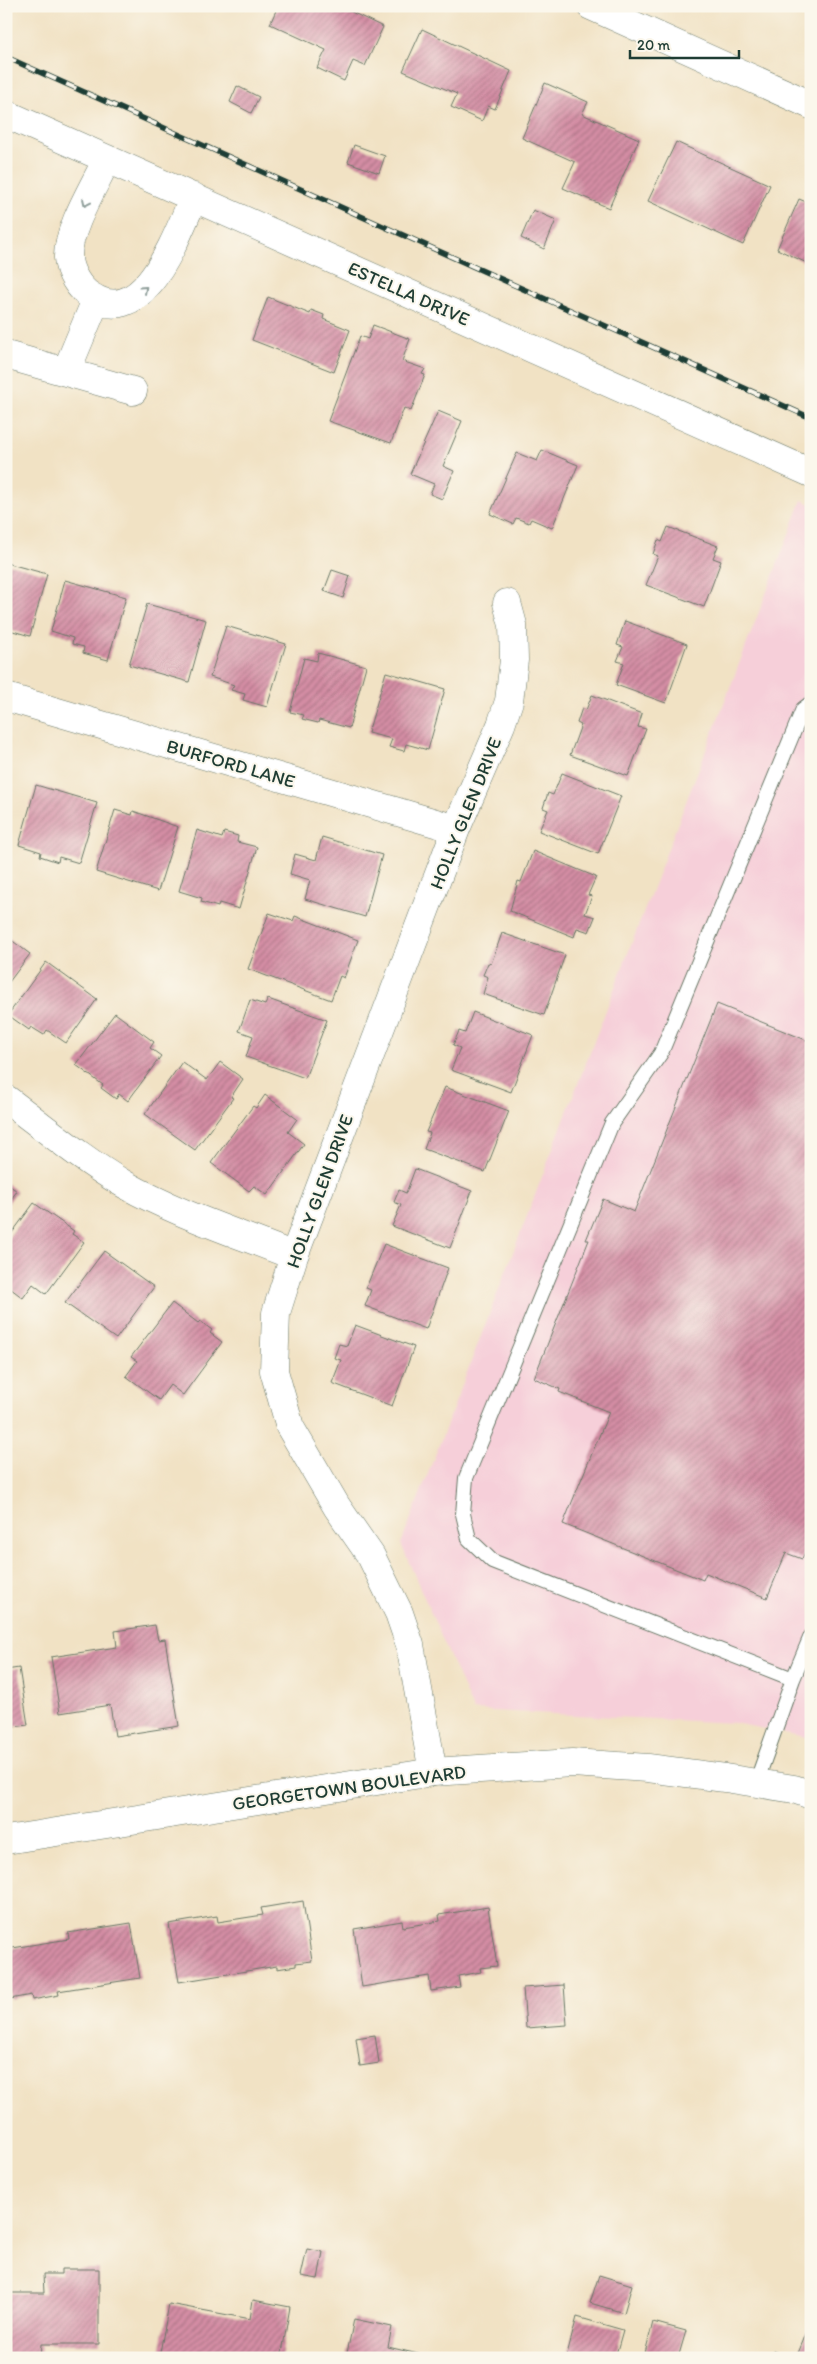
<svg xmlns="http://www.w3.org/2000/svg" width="817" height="2364" font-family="Itim,sans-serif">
<defs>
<pattern id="building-hatch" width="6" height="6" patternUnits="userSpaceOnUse" patternTransform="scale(1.25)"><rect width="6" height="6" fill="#d48da4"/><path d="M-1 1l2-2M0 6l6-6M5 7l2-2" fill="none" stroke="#ab7486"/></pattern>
</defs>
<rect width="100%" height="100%" fill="#fbf7ec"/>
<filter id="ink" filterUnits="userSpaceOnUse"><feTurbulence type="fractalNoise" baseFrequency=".02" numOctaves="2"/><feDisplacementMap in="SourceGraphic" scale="10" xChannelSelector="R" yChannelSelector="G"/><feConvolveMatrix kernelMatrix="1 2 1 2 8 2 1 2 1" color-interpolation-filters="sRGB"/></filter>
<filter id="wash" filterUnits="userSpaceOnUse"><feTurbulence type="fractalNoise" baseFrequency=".0096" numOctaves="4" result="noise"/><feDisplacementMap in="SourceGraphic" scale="20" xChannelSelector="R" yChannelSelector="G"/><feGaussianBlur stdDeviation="1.12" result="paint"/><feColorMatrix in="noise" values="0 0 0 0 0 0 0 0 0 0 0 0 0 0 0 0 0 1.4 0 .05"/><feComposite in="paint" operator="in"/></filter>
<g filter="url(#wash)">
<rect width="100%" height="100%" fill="#f1e2c4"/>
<path fill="#f6cfd9" d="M 802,500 L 811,504 L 811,1738 L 734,1723 L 473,1710 L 401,1544 Z"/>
<g id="blocks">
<path fill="url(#building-hatch)" d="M 278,6 L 339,6 L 383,27 L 365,66 L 353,61 L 344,81 L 317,68 L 326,50 L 270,24 Z
M 422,29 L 511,71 L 495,109 L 488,106 L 482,121 L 451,107 L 457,94 L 403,71 Z
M 545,83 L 588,102 L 582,114 L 639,139 L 609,208 L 563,188 L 575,162 L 522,138 Z
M 237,86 L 259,97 L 251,113 L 230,102 Z
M 676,142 L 770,185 L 743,245 L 648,201 Z
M 354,145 L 385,156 L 379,173 L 348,162 Z
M 799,199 L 811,204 L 811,265 L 777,249 Z
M 533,210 L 556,220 L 544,249 L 521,238 Z
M 268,297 L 310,314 L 311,310 L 324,315 L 323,319 L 350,330 L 334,372 L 252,340 Z
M 373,325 L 410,339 L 402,361 L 425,369 L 422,374 L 425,375 L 411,411 L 404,408 L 391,443 L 328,421 L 360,336 L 368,339 Z
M 438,411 L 462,421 L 443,466 L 454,471 L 442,499 L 430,494 L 434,484 L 410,474 Z
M 542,450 L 578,465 L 552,528 L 531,519 L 529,523 L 516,518 L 513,524 L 490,514 L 517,453 L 537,461 Z
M 668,527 L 718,546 L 713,558 L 721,561 L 704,607 L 646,585 L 658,556 L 653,554 L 658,540 L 662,542 Z
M 6,563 L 47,574 L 30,636 L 6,629 Z
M 332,570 L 350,576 L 343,598 L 324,591 Z
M 65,580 L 126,597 L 108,660 L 83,653 L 84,647 L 72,644 L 73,638 L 51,631 Z
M 147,604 L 206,620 L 189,682 L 129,665 Z
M 625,621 L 687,644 L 666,703 L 616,685 L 624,663 L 617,661 L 623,647 L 617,645 Z
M 226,626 L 286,644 L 267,707 L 243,700 L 245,694 L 231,690 L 234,685 L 210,677 Z
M 318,653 L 366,666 L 349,728 L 319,720 L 318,723 L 302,719 L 304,715 L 290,712 L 304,658 L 317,661 Z
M 386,672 L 445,689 L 428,750 L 406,744 L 404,751 L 389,747 L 392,739 L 368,733 Z
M 592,695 L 642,714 L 638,727 L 646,729 L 628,776 L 570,755 L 581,725 L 577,723 L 582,708 L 586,710 Z
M 562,773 L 621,796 L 598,854 L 539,831 L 548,810 L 543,808 L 548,793 L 553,795 Z
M 36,785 L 97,803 L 79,863 L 59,857 L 58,862 L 40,856 L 41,852 L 19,845 Z
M 115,810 L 132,815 L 133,811 L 178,827 L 158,891 L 96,872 Z
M 197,830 L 222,838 L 224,832 L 238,836 L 237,842 L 257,847 L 239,909 L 219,903 L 218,907 L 201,902 L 202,898 L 179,891 Z
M 322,837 L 382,855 L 365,917 L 305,899 L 310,880 L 290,874 L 295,854 L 316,860 Z
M 533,851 L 596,877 L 588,895 L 592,896 L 585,914 L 595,917 L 589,932 L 577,928 L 574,937 L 510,911 L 518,881 L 521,882 Z
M 269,913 L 293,921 L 295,916 L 358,940 L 344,978 L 340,976 L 331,1000 L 248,969 Z
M 502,933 L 565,955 L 544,1015 L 483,994 L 488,977 L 483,975 L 488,963 L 491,964 Z
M 6,936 L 30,954 L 6,986 Z
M 46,962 L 97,999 L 66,1043 L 47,1030 L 44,1035 L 31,1027 L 29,1030 L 8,1015 Z
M 268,999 L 327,1020 L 305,1078 L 246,1057 L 253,1036 L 239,1031 L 250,1000 L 265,1005 Z
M 717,1004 L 811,1042 L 811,1538 L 802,1559 L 786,1553 L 767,1598 L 706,1573 L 703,1580 L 563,1524 L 609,1412 L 559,1392 L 560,1389 L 534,1378 L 589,1240 L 586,1240 L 603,1199 L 634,1212 Z
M 473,1012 L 533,1035 L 511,1092 L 451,1070 L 460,1048 L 453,1045 L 459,1031 L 465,1033 Z
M 115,1013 L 154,1042 L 150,1048 L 161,1056 L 128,1101 L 119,1094 L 116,1099 L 101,1088 L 103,1085 L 76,1065 Z
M 182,1062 L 207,1080 L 220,1062 L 243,1079 L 231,1097 L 233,1098 L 195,1150 L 145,1114 Z
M 445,1087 L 509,1111 L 485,1172 L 424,1149 L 430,1133 L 426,1132 Z
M 265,1095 L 297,1119 L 288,1132 L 304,1144 L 267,1195 L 254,1186 L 249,1191 L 211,1163 L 253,1106 L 256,1108 Z
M 415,1169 L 472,1191 L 450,1248 L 392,1226 L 401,1205 L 394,1202 L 399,1190 L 406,1193 Z
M 6,1183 L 17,1191 L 6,1206 Z
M 34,1203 L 74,1231 L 72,1234 L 84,1242 L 46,1294 L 33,1284 L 23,1298 L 6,1285 L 6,1241 Z
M 384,1244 L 448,1268 L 426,1329 L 365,1306 L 371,1290 L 366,1288 Z
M 104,1251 L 154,1287 L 116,1339 L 65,1303 Z
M 172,1303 L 198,1323 L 200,1321 L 212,1330 L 210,1333 L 222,1342 L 183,1395 L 170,1385 L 159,1400 L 126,1376 L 137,1361 L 131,1357 Z
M 355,1325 L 414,1347 L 392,1406 L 332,1383 L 341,1360 L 334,1358 L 339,1344 L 347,1346 Z
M 155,1625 L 158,1640 L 165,1639 L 179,1726 L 115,1736 L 110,1705 L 60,1713 L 51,1657 L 117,1647 L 115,1631 Z
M 19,1668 L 28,1725 L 6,1728 L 6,1670 Z
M 303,1901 L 312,1961 L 296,1963 L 296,1966 L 277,1969 L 277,1966 L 179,1982 L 169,1924 L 217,1916 L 218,1922 L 263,1915 L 261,1908 Z
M 488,1907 L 497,1966 L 480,1968 L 481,1972 L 458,1976 L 460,1987 L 431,1991 L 429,1976 L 362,1987 L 354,1929 L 402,1921 L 403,1927 L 440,1921 L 439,1915 Z
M 131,1923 L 140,1978 L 58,1991 L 59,1995 L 32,2000 L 31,1995 L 10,1999 L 6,1975 L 6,1949 L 69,1939 L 68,1933 Z
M 564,1985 L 567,2025 L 526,2028 L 523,1988 Z
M 375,2035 L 379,2063 L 360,2066 L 356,2038 Z
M 307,2249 L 323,2252 L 318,2279 L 301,2276 Z
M 61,2269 L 99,2269 L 99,2344 L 41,2344 L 40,2358 L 6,2358 L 6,2293 L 44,2293 L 43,2274 L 61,2274 Z
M 599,2275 L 632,2285 L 624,2313 L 590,2303 Z
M 253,2300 L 290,2307 L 281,2358 L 159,2358 L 169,2304 L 250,2319 Z
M 577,2317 L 623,2330 L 615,2358 L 566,2358 Z
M 354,2319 L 392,2327 L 388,2347 L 436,2358 L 346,2358 Z
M 653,2322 L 686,2331 L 678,2358 L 644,2357 Z
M 811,2322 L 811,2358 L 796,2358 Z
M 773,2351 L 791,2358 L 771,2358 Z"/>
</g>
</g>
<g filter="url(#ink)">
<use href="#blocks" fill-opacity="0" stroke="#687766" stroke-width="1"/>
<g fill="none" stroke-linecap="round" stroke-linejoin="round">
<defs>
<path id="lane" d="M 793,1679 L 492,1561 L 469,1539 L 463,1514 L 466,1478 L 612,1123 L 661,1053 L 803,709 L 811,703
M 756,1783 L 793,1679 L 811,1636"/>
<path id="street" d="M 591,6 L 811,105
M 6,114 L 811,473
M 107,159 C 95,185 67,229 68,258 C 69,272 79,289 91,296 C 145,332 178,231 194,197
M 6,355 L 133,391
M 66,372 L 96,300
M 6,697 L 456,829
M 6,1099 C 45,1128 83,1160 124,1184 C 177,1214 237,1233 294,1256
M 433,1772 L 410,1645 L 399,1613 L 371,1556 L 337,1507 L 290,1427 L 274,1371 L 276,1313 L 294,1256 L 456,829 L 501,725 L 509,701 L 514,660 L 513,625 L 507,603"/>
<path id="secondary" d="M 6,1840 L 433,1772 L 572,1763 L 648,1768 L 725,1778 L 794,1789 L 811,1795"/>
</defs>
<use href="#lane" stroke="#687766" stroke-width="16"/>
<use href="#street" stroke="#687766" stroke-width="29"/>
<use href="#secondary" stroke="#687766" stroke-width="29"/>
<use href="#lane" stroke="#fff" stroke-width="14"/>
<use href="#street" stroke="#fff" stroke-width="28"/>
<use href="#secondary" stroke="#fff" stroke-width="28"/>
<defs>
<path id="rail" d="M 6,57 L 811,418"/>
</defs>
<use href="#rail" stroke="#1f3d34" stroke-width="5.5"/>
<use href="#rail" stroke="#fbf7ec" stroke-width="4" stroke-dasharray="11" stroke-linecap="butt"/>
</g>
<defs><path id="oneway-chevron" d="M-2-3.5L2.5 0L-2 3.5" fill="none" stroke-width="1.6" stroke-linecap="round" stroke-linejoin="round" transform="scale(1.25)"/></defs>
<g stroke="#8f9e9a">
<use href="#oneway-chevron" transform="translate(86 203) rotate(115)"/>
<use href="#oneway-chevron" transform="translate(144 289) rotate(-42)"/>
</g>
</g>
<g text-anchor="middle" stroke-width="4" stroke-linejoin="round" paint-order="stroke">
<g font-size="19" fill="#1f3d34" stroke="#fbf7ec">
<text transform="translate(409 293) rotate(24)" y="7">ESTELLA DRIVE</text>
<text transform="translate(231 763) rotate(16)" y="7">BURFORD LANE</text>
<text transform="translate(465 813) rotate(-68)" y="7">HOLLY GLEN DRIVE</text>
<text transform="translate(319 1191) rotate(-70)" y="7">HOLLY GLEN DRIVE</text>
<text transform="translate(349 1787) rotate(-8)" y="7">GEORGETOWN BOULEVARD</text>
</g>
</g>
<rect width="817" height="2364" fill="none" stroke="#fbf7ec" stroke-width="25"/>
<path d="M630 50v8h109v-8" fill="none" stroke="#1f3d34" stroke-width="2.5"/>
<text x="637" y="50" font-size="15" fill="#1f3d34" stroke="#fbf7ec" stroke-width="4" paint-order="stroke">20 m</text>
</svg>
